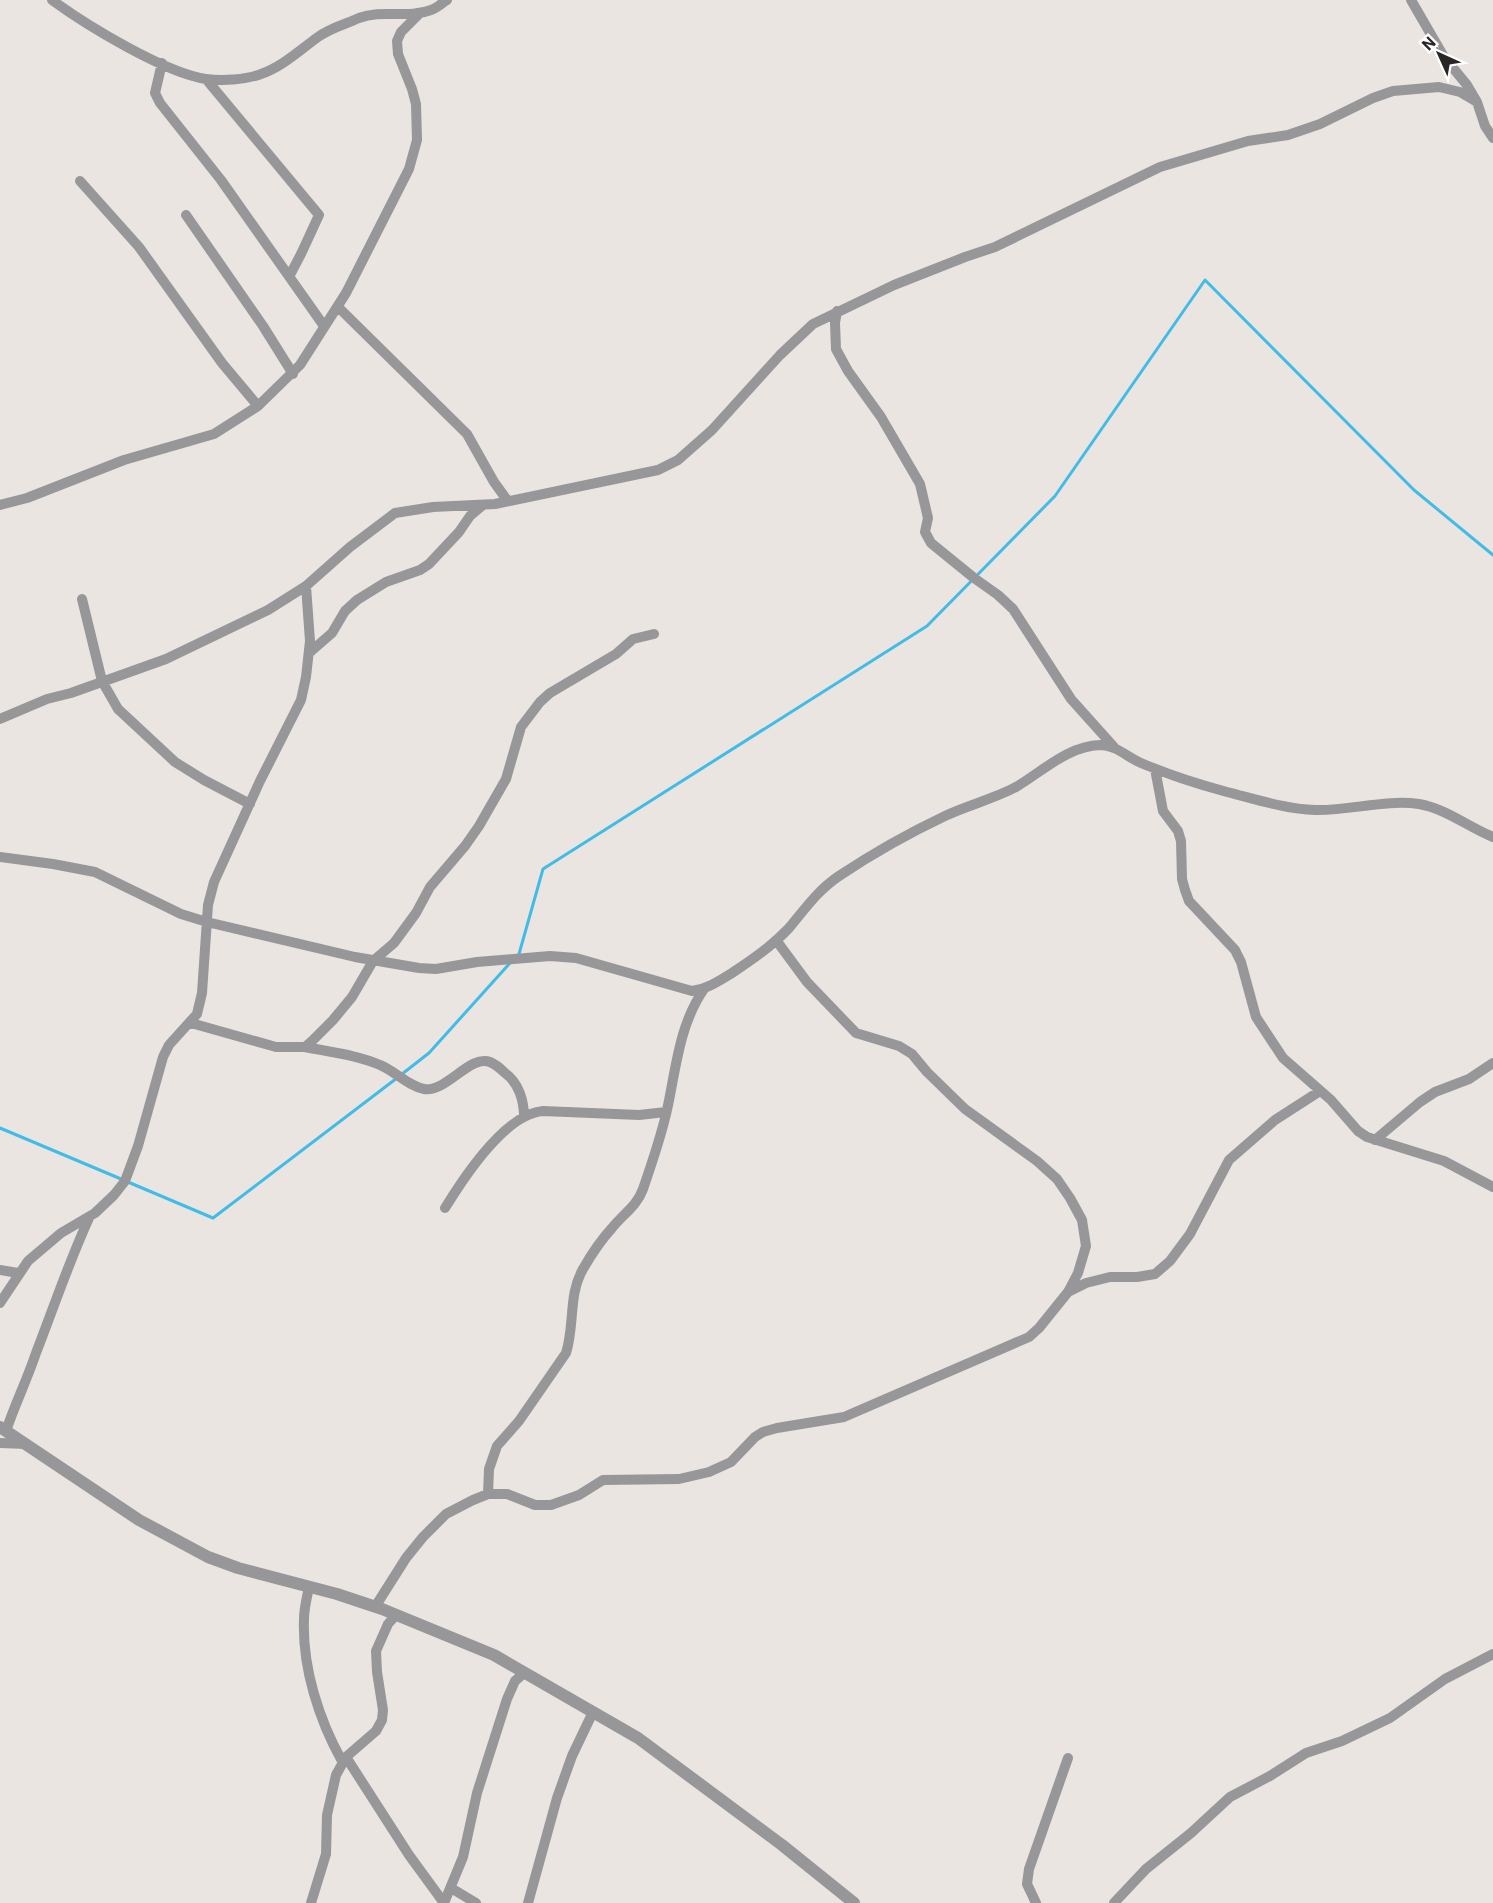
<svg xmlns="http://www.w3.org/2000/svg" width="1493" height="1903" font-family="Roboto,sans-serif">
<rect width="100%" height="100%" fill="#eae5e1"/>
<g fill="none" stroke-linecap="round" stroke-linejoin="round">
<path stroke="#41bce6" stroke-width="3" d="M 519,954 L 543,869 L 927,626 L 1055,496 L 1205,280 L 1414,490 L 1493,555
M 402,1074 L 429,1053 L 510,963
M 0,1128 L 121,1179
M 128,1182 L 213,1218 L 397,1078"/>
<path stroke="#979799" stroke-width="10" d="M 52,0 C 86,25 165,73 206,79 C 222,81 245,80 261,74 C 282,67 300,50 318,37 C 330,28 346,24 359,18 C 382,9 408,19 431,10 C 437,8 442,3 447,0
M 1411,0 L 1444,57 L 1467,85 L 1477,102 L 1485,126 L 1493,138
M 162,63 L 155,93 L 160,103 L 221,180 L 324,326
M 206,79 L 319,215 L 301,254 L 290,275
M 80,181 L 139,247 L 222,363 L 258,406
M 186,215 L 263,326 L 293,374
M 338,307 L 467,434 L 494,482 L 507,500
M 837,311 L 835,323 L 836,349 L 848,371 L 881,417 L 920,484 L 928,518 L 925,532 L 931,543 L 974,578 L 998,595 L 1013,609 L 1071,699 L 1114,747
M 0,505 L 27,498 L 124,460 L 214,434 L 258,406 L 300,365 L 346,293 L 409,169 L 417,140 L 416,104 L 412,89 L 398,54 L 397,41 L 401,32 L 420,13
M 82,599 L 102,681 L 118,709 L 175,762 L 204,780 L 250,804
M 309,653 L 332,633 L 345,611 L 357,600 L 386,582 L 420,570 L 429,564 L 459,532 L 470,516 L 483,505
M 0,719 L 47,699 L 71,693 L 166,659 L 268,610 L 306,586 L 350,547 L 395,513 L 433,507 L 495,504 L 658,470 L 678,460 L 712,430 L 780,355 L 813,324 L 894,285 L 965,257 L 995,247 L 1160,167 L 1248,141 L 1288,135 L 1320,124 L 1373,98 L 1393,91 L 1439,87 L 1460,92 L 1477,102
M 1155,769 L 1163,811 L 1178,831 L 1181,841 L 1182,879 L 1185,890 L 1189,901 L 1235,950 L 1241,962 L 1256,1017 L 1283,1058 L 1331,1100 L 1358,1131 L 1367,1137 L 1444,1161 L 1493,1187
M 0,857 L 53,864 L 95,872 L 181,914 L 207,922 L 355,957 L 419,968 L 436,969 L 477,962 L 550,956 L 576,958 L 692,991 C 707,989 719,981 732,973 C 753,959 772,946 789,928 C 805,909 818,890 839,876 C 872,854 909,833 945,816 C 968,805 994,799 1016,787 C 1043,771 1068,746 1100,745 C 1116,745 1127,757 1141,763 C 1169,775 1197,784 1227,792 C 1255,799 1286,809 1315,810 C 1350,811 1385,799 1419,804 C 1447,809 1468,827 1493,837
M 776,940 L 807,982 L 856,1033 L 899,1046 L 912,1054 L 927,1072 L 965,1109 L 1037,1161 L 1057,1179 L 1070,1198 L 1082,1220 L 1086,1246 L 1078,1273 L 1068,1292
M 191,1023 L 276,1047 L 305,1047 L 312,1041 L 333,1020 L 352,997 L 373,961 L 394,943 L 416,913 L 430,887 L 465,846 L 479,826 L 506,779 L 521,727 L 540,702 L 550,693 L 616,654 L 633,639 L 654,634
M 305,1047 C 330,1052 357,1055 380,1065 C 395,1071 408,1086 424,1089 C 446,1093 470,1054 490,1062 C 495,1064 501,1069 505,1073 C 519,1083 524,1101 524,1117
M 1375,1140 L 1420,1102 L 1435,1092 L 1469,1079 L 1493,1063
M 445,1208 C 464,1177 505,1114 543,1111 L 639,1115 L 666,1112
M 0,1270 L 18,1273
M 0,1303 L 28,1261 L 61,1233 L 95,1213 L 114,1195 L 125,1181 L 138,1146 L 163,1057 L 169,1045 L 197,1014 L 202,993 L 208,905 L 214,882 L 260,781 L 301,700 L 306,677 L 310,641 L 306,586
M 6,1431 C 15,1404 27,1380 36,1353 C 54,1307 69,1261 90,1216
M 0,1443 L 26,1444
M 488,1494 L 489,1469 L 497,1446 L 519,1421 L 566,1353 C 575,1325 568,1295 583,1269 C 591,1255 601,1240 612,1228 C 623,1214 637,1206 643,1189 C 652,1163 661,1137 667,1110 C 676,1069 679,1025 704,989
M 309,1587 C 307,1597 304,1608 304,1619 C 302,1667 319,1720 342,1761
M 375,1607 L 406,1558 L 423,1537 L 446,1514 L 473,1500 L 488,1494 L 507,1494 L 535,1505 L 551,1505 L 579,1495 L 603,1480 L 679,1479 L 709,1472 L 731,1462 L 755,1437 L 763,1432 L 777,1428 L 844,1417 L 1029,1337 L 1039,1328 L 1068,1292 L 1086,1283 L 1110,1277 L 1137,1277 L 1155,1274 L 1170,1261 L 1190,1234 L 1229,1160 L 1275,1120 L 1320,1091
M 346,1757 L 409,1855 L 444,1903
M 451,1888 L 476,1903
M 311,1903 L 326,1854 L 327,1815 L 336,1775 L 346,1757 L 376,1731 L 382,1720 L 383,1710 L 377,1672 L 376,1651 L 388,1624 L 396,1615
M 444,1903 L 463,1857 L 477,1793 L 507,1699 L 515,1681 L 524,1673
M 528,1903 L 557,1798 L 572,1756 L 593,1712
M 1036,1903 L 1027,1884 L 1029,1869 L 1068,1758
M 1114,1903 L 1146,1869 L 1191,1833 L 1230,1797 L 1270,1776 L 1306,1753 L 1342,1741 L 1390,1718 L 1445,1679 L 1493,1654"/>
<path stroke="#979799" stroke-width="12" d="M 0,1427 L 139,1520 L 208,1557 L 238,1568 L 337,1594 L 382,1609 L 494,1655 L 638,1738 L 782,1845 L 854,1903"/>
</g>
<g transform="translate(1439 54) rotate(315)" stroke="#ffffff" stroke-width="4.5" paint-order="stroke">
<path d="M0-4.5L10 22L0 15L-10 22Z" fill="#292726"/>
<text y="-9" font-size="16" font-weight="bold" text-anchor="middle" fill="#292726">N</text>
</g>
</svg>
